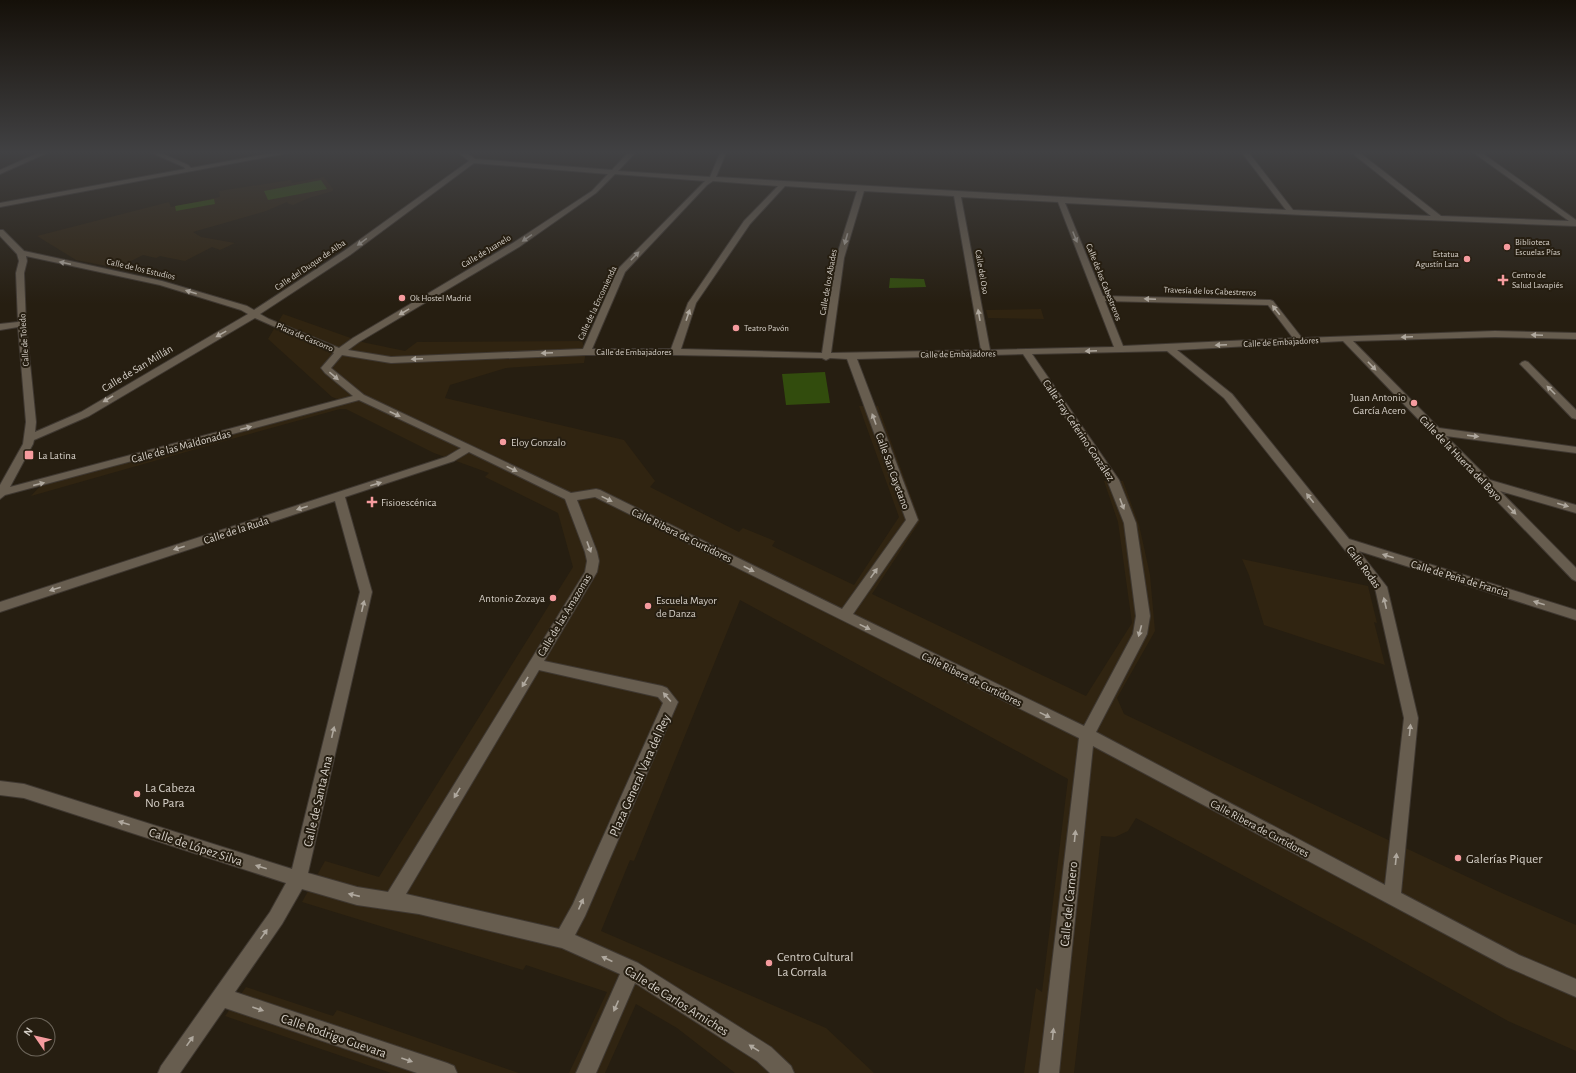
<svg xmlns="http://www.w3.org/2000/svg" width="1576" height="1073" font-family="'Alegreya Sans',sans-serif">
<rect width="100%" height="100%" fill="#261e11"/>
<path fill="#302411" d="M 324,177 L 333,189 L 333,191 L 309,198 L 293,205 L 289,204 L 287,202 L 266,211 L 193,232 L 201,237 L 235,243 L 220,250 L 212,247 L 185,261 L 160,256 L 156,258 L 143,255 L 117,268 L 76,260 L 37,236 L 169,202 L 171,207 L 220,197 L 219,191 L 291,180 L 292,183 Z
M 1041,309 L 1044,319 L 988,318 L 986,310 Z
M 283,314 L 362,342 L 405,351 L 417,342 L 582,341 L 586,352 L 584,363 L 506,368 L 450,385 L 445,398 L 624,440 L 655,481 L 650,487 L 739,532 L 743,528 L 775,541 L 772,546 L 854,585 L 899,517 L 859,406 L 878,406 L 920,521 L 872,594 L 1086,696 L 1132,623 L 1118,522 L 1104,481 L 1123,481 L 1139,525 L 1145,552 L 1150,575 L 1155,631 L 1117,698 L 1124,714 L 1382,837 L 1504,894 L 1576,925 L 1576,1051 L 1508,1021 L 1369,943 L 1136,818 L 1128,831 L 1115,837 L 1101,836 L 1074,1073 L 1024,1073 L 1036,988 L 1042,992 L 1068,779 L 740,600 L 634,861 L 630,860 L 601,931 L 826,1028 L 874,1073 L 735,1073 L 677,1028 L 636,1004 L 605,1073 L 569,1073 L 607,992 L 526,965 L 523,970 L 302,902 L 325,861 L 379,877 L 573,567 L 558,513 L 485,477 L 489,473 L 434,453 L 346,409 L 340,409 L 221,442 L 31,496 L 43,483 L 343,401 L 332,397 L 268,339 Z
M 1242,559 L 1368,586 L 1377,623 L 1374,622 L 1385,665 L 1264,625 L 1249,575 Z
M 246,987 L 333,1016 L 337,1010 L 519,1073 L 391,1073 L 225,1016 Z"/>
<path fill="#324c0d" d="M 321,180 L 327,189 L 268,200 L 264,191 Z
M 214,199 L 215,204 L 176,211 L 175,206 Z
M 890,278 L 924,279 L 926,287 L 889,288 Z
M 825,372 L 830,403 L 786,405 L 782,374 Z"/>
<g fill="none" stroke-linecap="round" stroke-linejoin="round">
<defs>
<path id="minor" d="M 38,153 L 47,153 L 0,174 L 0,170 Z
M 152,153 L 161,153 L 188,165 L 191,168 L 272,153 L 288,153 L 0,207 L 0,203 L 185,169 L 184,167 Z
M 459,153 L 467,153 L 475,159 L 612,170 L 628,153 L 635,153 L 618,171 L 710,177 L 720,153 L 726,153 L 716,177 L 1286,210 L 1242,153 L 1249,153 L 1293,210 L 1431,216 L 1352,153 L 1360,153 L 1441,216 L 1569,221 L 1474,153 L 1482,153 L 1576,220 L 1576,226 L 1304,215 L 1065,203 L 1103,296 L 1270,300 L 1273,301 L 1302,338 L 1495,331 L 1576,333 L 1576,339 L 1495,337 L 1353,341 L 1439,428 L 1576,447 L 1576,453 L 1446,436 L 1490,480 L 1576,505 L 1576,513 L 1500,491 L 1576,568 L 1576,581 L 1572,579 L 1343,341 L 1177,350 L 1232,394 L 1349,539 L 1576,610 L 1576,620 L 1359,551 L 1387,587 L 1418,718 L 1401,893 L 1519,955 L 1576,979 L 1576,997 L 1507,967 L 1093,746 L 1059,1073 L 1039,1073 L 1079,738 L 595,497 L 577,500 L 597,552 L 599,561 L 597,572 L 544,661 L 662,686 L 667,688 L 678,702 L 585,916 L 575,935 L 638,963 L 771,1047 L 791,1066 L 794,1073 L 770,1073 L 757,1061 L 635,983 L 596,1073 L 576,1073 L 620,974 L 562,948 L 419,914 L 357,905 L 302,889 L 282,924 L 235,992 L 447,1063 L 454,1066 L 457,1073 L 417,1073 L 225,1008 L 180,1073 L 158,1073 L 161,1066 L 270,912 L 286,883 L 24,798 L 0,795 L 0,781 L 24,784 L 292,869 L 360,592 L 335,501 L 0,612 L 0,602 L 446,457 L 461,448 L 359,400 L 5,495 L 0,499 L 0,485 L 23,444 L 26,422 L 18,327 L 0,330 L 0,324 L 18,322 L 16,273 L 19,261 L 17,254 L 0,236 L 0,230 L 3,230 L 24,251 L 162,281 L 247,306 L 254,310 L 344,251 L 469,161 ZM 474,163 L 608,174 L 592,191 L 513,243 L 353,338 L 339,348 L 269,319 L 260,314 L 350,255 ZM 615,174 L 705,181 L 618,269 L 583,349 L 391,357 L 348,350 L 359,342 L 519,247 L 596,193 ZM 713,181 L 778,186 L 744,221 L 688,303 L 671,349 L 592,349 L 625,272 L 707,185 ZM 785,186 L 857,191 L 836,258 L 822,353 L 681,349 L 696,303 L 750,224 ZM 864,191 L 954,196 L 981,350 L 831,353 L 844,258 ZM 961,197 L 1058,202 L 1114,347 L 990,350 ZM 26,256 L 160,285 L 241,310 L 248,314 L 81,412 L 35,432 L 36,422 L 26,324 L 24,273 L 27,261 ZM 1105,301 L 1268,305 L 1293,338 L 1123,346 ZM 255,318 L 334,353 L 321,368 L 325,373 L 353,396 L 10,487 L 33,444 L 34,440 L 89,416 ZM 1167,351 L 1224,398 L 1375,588 L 1404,718 L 1385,885 L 1096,732 L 1147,634 L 1150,616 L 1136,523 L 1119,480 L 1032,354 ZM 1023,354 L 1107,480 L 1124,523 L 1136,616 L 1133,634 L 1084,726 L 853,614 L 918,520 L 857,359 ZM 342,355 L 391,363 L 586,355 L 675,355 L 822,358 L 826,360 L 830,358 L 847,359 L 906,520 L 842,609 L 600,490 L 596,489 L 571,493 L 364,395 L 331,368 ZM 469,452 L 565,499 L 585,552 L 587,561 L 585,572 L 388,892 L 357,887 L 308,873 L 372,592 L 345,497 L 454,461 ZM 539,670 L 658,697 L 663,703 L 573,904 L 559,929 L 406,894 Z
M 1525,361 L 1528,362 L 1576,410 L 1576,419 L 1572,418 L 1522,366 L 1520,364 L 1522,362 Z"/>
</defs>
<use href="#minor" stroke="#3f3831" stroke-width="2"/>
<use href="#minor" fill="#675d4f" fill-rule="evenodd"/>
</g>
<defs><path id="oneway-solid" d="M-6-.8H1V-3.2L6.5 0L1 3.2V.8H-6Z"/></defs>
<g fill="#afa89e">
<use href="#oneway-solid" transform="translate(1075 237) rotate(68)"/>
<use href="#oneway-solid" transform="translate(527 238) rotate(146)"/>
<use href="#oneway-solid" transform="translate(846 239) rotate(106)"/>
<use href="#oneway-solid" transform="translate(362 242) rotate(144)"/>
<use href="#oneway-solid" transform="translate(635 256) rotate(-46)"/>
<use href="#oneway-solid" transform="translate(65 263) rotate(-168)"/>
<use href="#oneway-solid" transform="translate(191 292) rotate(-163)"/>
<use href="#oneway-solid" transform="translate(1150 299) rotate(-178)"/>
<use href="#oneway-solid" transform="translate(1276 310) rotate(-129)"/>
<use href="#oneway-solid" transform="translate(404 312) rotate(149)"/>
<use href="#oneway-solid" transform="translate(688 315) rotate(-71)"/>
<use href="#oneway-solid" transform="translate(979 315) rotate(-100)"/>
<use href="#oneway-solid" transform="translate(221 334) rotate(151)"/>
<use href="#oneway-solid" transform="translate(1537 335) rotate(-178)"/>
<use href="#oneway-solid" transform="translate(1407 337) rotate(178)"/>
<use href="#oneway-solid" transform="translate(1221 345) rotate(177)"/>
<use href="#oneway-solid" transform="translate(1091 351) rotate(178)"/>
<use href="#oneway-solid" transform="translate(547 353) rotate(178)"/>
<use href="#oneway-solid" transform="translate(417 359) rotate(178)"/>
<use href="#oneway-solid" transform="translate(1372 366) rotate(46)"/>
<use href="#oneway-solid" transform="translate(334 376) rotate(40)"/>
<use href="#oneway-solid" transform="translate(1551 390) rotate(-135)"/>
<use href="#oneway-solid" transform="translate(108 399) rotate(149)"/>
<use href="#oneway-solid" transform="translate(395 414) rotate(25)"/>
<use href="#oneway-solid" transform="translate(874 419) rotate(-110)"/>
<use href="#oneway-solid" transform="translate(246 428) rotate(-15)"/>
<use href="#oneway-solid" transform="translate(1473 436) rotate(7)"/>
<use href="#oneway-solid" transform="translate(512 469) rotate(26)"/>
<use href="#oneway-solid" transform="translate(39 484) rotate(-14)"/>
<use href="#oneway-solid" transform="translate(376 484) rotate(-18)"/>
<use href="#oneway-solid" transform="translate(1310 498) rotate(-128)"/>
<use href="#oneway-solid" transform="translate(607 499) rotate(26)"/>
<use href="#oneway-solid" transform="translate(1122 504) rotate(69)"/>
<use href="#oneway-solid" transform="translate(1563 505) rotate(16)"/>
<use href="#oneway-solid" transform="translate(302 508) rotate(162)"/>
<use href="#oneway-solid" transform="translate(1512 510) rotate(46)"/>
<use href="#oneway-solid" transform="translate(589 547) rotate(70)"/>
<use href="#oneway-solid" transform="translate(179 548) rotate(162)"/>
<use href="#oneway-solid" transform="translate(1388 556) rotate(-163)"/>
<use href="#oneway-solid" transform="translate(749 569) rotate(27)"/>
<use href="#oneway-solid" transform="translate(874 573) rotate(-55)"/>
<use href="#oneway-solid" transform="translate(55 589) rotate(162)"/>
<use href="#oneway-solid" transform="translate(1385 603) rotate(-103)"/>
<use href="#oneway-solid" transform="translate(1539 603) rotate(-163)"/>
<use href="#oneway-solid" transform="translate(363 606) rotate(-77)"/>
<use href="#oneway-solid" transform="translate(865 627) rotate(26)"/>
<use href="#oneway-solid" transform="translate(1140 631) rotate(105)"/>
<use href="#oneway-solid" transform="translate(525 682) rotate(121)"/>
<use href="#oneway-solid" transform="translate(667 697) rotate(-131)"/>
<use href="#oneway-solid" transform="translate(1045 715) rotate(26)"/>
<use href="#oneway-solid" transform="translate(1410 730) rotate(-84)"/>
<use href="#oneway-solid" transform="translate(333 732) rotate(-77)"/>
<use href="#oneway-solid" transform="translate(457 793) rotate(121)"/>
<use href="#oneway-solid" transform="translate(124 823) rotate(-162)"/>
<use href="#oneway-solid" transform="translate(1075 836) rotate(-84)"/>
<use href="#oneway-solid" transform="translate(1396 859) rotate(-84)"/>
<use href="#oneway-solid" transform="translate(261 867) rotate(-162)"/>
<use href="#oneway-solid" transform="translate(354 895) rotate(-167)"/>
<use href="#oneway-solid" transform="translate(581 904) rotate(-66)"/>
<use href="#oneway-solid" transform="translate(264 934) rotate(-55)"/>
<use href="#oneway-solid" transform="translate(607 959) rotate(-155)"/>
<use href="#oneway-solid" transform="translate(616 1006) rotate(114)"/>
<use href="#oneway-solid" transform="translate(258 1009) rotate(19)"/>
<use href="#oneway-solid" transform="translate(1053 1034) rotate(-84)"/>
<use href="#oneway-solid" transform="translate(190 1041) rotate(-55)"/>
<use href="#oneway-solid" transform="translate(754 1048) rotate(-148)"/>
<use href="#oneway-solid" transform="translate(407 1060) rotate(19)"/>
</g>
<linearGradient id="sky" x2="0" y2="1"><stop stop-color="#151009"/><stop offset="0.5" stop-color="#414143"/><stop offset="1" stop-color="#414143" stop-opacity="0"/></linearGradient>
<rect width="1576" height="304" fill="url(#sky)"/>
<g fill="#f59b9e" stroke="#261e11" stroke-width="1.5">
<circle cx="1507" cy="247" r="4"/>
<circle cx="1467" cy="259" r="4"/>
<path d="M1501 274h4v4h4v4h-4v4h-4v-4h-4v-4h4z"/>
<circle cx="402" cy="298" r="4"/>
<circle cx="736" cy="328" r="4"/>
<circle cx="1414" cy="403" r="4"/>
<circle cx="503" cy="442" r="4"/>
<rect x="24" y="450" width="10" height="10" rx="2"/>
<path d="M370 496h4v4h4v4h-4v4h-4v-4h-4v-4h4z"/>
<circle cx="553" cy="598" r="4"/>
<circle cx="648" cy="606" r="4"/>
<circle cx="137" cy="794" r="4"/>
<circle cx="1458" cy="858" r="4"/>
<circle cx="769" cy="963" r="4"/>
</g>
<g text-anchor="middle" stroke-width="4" stroke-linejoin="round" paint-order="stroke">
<g font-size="9" fill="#d6d0c8" stroke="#261e11" text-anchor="start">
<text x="1515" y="245">Biblioteca<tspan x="1515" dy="10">Escuelas Pías</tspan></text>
<text x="1459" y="257" text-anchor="end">Estatua<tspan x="1459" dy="10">Agustín Lara</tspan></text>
<text x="1512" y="278">Centro de<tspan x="1512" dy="10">Salud Lavapiés</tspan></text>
<text x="410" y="301">Ok Hostel Madrid</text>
<text x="744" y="331">Teatro Pavón</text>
</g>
<g font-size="9" fill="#d6d0c8" stroke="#261e11">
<text transform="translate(486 251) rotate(-31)" y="3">Calle de Juanelo</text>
<text transform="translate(310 265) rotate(-34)" y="3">Calle del Duque de Alba</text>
<text transform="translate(141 269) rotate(13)" y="3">Calle de los Estudios</text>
<text transform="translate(982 272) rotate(80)" y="3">Calle del Oso</text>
<text transform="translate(828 282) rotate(-80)" y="3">Calle de los Abades</text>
<text transform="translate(1104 282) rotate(68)" y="3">Calle de los Cabestreros</text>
<text transform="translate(1210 291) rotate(2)" y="3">Travesía de los Cabestreros</text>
<text transform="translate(597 303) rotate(-65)" y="3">Calle de la Encomienda</text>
<text transform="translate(305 337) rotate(23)" y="3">Plaza de Cascorro</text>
<text transform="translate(24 340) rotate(-94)" y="3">Calle de Toledo</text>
<text transform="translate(1281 342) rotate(-3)" y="3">Calle de Embajadores</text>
<text x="634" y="355">Calle de Embajadores</text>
<text transform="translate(958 354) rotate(-1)" y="3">Calle de Embajadores</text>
</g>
<g font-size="11" fill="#d6d0c8" stroke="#261e11">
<text transform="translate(137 368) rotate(-31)" y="4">Calle de San Millán</text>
<text transform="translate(1079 430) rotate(56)" y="4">Calle Fray Ceferino González</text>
<text transform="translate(181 446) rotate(-15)" y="4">Calle de las Maldonadas</text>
<text transform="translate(1461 458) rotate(46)" y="4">Calle de la Huerta del Bayo</text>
<text transform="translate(893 471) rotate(70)" y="4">Calle San Cayetano</text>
<text transform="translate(236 530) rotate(-18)" y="4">Calle de la Ruda</text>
<text transform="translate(682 535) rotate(26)" y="4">Calle Ribera de Curtidores</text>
<text transform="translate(1364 567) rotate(53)" y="4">Calle Rodas</text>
<text transform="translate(1460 578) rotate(17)" y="4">Calle de Peña de Francia</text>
<text transform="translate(564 615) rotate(-59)" y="4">Calle de las Amazonas</text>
<text transform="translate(972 679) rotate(26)" y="4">Calle Ribera de Curtidores</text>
<text transform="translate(1260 828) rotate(28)" y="4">Calle Ribera de Curtidores</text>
</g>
<g font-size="11" fill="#d6d0c8" stroke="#261e11" text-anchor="start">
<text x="1406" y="401" text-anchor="end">Juan Antonio<tspan x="1406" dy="13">García Acero</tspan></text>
<text x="511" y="446">Eloy Gonzalo</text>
<text x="38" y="459">La Latina</text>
<text x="381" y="506">Fisioescénica</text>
<text x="545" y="602" text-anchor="end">Antonio Zozaya</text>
<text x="656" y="604">Escuela Mayor<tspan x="656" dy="13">de Danza</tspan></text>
</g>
<g font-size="13" fill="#d6d0c8" stroke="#261e11">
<text transform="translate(639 775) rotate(-66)" y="5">Plaza General Vara del Rey</text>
<text transform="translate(317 801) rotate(-77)" y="5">Calle de Santa Ana</text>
<text transform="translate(196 846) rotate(18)" y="5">Calle de López Silva</text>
<text transform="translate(1068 904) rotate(-84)" y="5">Calle del Carnero</text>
<text transform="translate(677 1000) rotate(32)" y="5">Calle de Carlos Arniches</text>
<text transform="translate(334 1035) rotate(19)" y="5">Calle Rodrigo Guevara</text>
</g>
<g font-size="13" fill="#d6d0c8" stroke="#261e11" text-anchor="start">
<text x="145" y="792">La Cabeza<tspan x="145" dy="15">No Para</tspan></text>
<text x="1466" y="863">Galerías Piquer</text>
<text x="777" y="961">Centro Cultural<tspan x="777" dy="15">La Corrala</tspan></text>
</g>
</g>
<g transform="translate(36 1037) rotate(304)"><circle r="19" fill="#261e11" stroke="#6c655a"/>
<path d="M0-3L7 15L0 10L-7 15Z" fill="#f59b9e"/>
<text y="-6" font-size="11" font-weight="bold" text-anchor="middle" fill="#d6d0c8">N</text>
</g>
</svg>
